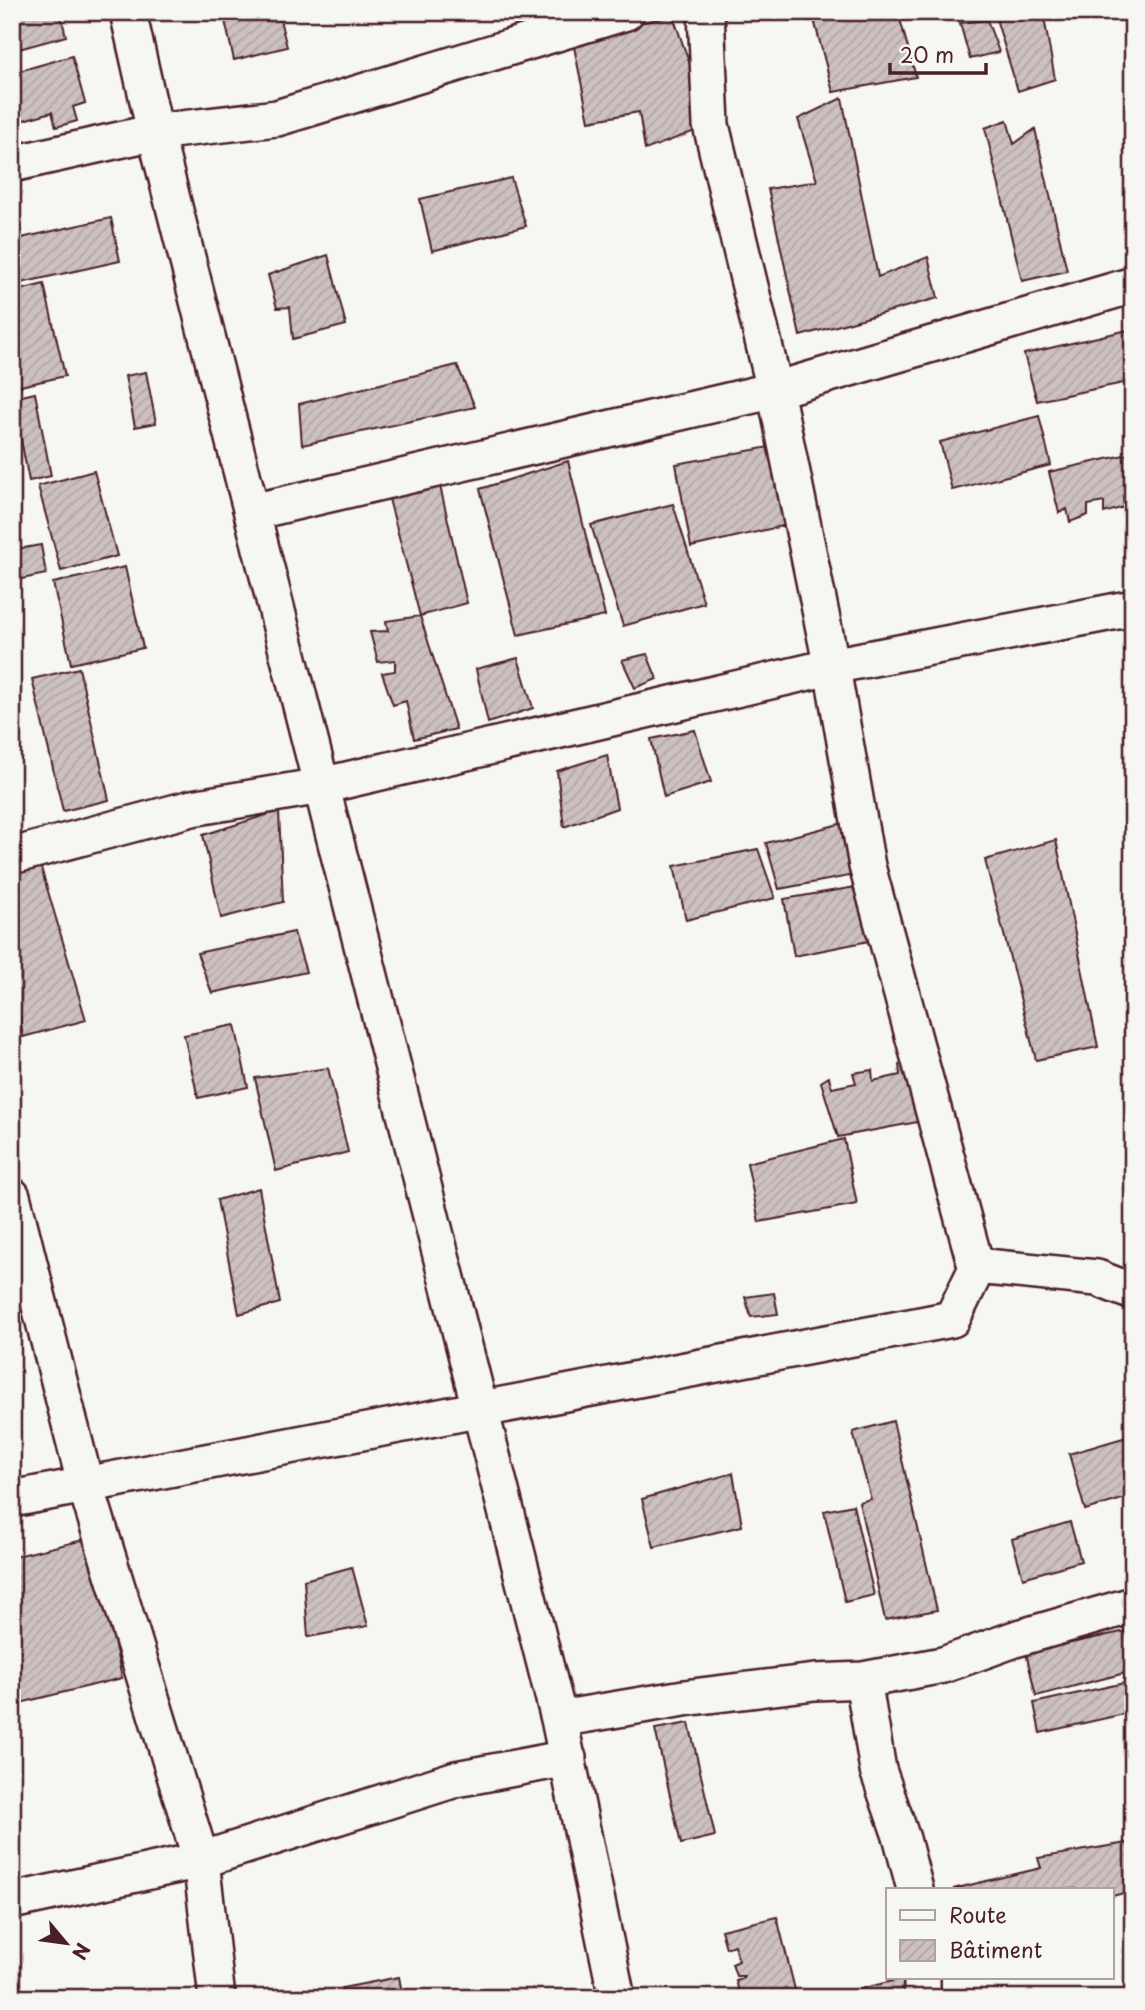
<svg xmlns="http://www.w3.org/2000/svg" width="1145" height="2010" font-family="'Playpen Sans',sans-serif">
<defs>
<pattern id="building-hatch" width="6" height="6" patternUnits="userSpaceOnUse" patternTransform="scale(1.75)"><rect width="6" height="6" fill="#ccc1c0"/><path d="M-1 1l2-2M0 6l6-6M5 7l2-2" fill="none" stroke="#b1a5a5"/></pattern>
</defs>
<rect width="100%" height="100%" fill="#f6f6f2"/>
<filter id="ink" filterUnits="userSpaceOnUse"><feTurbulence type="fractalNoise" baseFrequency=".0143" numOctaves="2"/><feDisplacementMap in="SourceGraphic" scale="14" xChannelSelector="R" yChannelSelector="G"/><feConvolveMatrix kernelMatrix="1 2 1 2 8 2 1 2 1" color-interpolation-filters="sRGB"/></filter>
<g filter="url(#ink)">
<path fill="url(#building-hatch)" stroke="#4a1f2b" stroke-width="2" d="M 12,12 L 60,12 L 66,36 L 12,51 Z
M 223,12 L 278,12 L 287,47 L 234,60 Z
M 812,12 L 898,12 L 916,77 L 833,92 Z
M 994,12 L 1043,12 L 1055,79 L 1018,91 Z
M 673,16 L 711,125 L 645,150 L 639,112 L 589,121 L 572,37 Z
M 987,20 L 999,52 L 970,59 L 960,23 Z
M 72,56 L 85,103 L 73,107 L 77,121 L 56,127 L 52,112 L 13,123 L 12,73 Z
M 842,98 L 878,277 L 928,257 L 938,298 L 800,336 L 768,189 L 817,181 L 798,119 Z
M 1007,120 L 1014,144 L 1035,129 L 1067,271 L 1022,281 L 985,128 Z
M 511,178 L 526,226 L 432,251 L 420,199 Z
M 111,218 L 120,261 L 12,285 L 12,240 Z
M 328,255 L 346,325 L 293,339 L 290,307 L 277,308 L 268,275 Z
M 44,284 L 65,376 L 12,388 L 12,292 Z
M 1128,330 L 1133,381 L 1037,401 L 1024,354 Z
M 457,365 L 475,407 L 302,445 L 299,404 Z
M 146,372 L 156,423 L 135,427 L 125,376 Z
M 35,393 L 51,476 L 29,481 L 13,398 Z
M 1039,416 L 1051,465 L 952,490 L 940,442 Z
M 775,446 L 787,525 L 691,547 L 676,464 Z
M 1133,453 L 1133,494 L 1123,496 L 1124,507 L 1104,513 L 1104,502 L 1088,505 L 1088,515 L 1070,522 L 1067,509 L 1059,513 L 1049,472 Z
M 568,461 L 605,616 L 518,635 L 480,489 Z
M 94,471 L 117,556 L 61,571 L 38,486 Z
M 440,486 L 467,603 L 420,616 L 389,499 Z
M 673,504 L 704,603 L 623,626 L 591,525 Z
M 41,545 L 46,574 L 12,581 L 12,550 Z
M 125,567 L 143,648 L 71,664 L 53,583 Z
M 420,616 L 456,729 L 414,739 L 406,701 L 393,705 L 382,673 L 395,671 L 395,660 L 378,662 L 370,632 L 388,631 L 386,621 Z
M 647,654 L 657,679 L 635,688 L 622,660 Z
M 518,658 L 533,708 L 488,723 L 476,669 Z
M 79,668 L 109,800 L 63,811 L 32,679 Z
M 695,730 L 711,782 L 664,797 L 651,739 Z
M 607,755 L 617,808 L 564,827 L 557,771 Z
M 279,811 L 283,902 L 221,918 L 203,835 Z
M 851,821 L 860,874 L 779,889 L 766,843 Z
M 1056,840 L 1098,1047 L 1036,1060 L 985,860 Z
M 758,849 L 775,898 L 686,920 L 674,866 Z
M 39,861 L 86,1020 L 23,1037 L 12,976 L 12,866 Z
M 862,886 L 874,940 L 794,956 L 784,899 Z
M 294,932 L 306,972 L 212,993 L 197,953 Z
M 235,1025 L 248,1087 L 198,1098 L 184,1035 Z
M 908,1060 L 923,1121 L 838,1137 L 821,1082 L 829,1077 L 832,1088 L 856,1083 L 853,1073 L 872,1070 L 873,1081 L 900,1075 L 899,1064 Z
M 328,1068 L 348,1152 L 276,1171 L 255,1078 Z
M 844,1139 L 857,1204 L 759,1222 L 747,1163 Z
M 259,1188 L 280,1303 L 239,1314 L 217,1200 Z
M 774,1293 L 778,1314 L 751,1317 L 745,1297 Z
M 893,1421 L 937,1610 L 885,1620 L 859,1502 L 871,1499 L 853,1432 Z
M 1133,1435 L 1133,1496 L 1085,1510 L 1069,1454 Z
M 733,1473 L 742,1526 L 654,1547 L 642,1499 Z
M 853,1505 L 874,1595 L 845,1602 L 824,1511 Z
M 1070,1522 L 1081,1561 L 1023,1578 L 1012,1539 Z
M 92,1538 L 122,1678 L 12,1705 L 12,1557 Z
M 352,1567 L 368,1626 L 308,1637 L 304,1580 Z
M 1126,1631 L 1133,1671 L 1036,1696 L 1026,1653 Z
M 1133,1681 L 1133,1712 L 1040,1733 L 1034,1703 Z
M 689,1723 L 715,1836 L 681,1844 L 655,1729 Z
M 1127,1843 L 1133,1864 L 1133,1891 L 1112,1896 L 1112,1889 L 953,1889 L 1041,1868 L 1038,1858 Z
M 777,1917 L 797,1998 L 741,1998 L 736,1981 L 743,1979 L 744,1976 L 736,1976 L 732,1964 L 739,1961 L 734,1945 L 726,1948 L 721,1930 Z
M 399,1977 L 403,1998 L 345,1998 L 342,1988 Z
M 905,1978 L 910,1998 L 862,1998 L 860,1989 Z"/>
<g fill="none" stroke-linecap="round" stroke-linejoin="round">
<defs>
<path id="minor" d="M 128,12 L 155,132 L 559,1719 L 617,1998
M 706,12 L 711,125 L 775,390 L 832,668 L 867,866 L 974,1259 L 986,1267 L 1097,1278 L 1133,1292
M 12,164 L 155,132 L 277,118 L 626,12
M 252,512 L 775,390 L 1133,285
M 12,856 L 192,808 L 321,786 L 847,663 L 1133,608
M 12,1196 L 85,1483 L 201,1860 L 217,1998
M 12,1499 L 952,1319 L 979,1264
M 863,1680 L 878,1770 L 902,1839 L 915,1889
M 559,1719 L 684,1698 L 815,1682 L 863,1680 L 943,1665 L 1015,1639 L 1133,1605
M 12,1901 L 201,1860 L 456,1779 L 568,1758
M 922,1998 L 922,1977"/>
</defs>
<use href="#minor" stroke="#4a1f2b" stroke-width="40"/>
<use href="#minor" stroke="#f6f6f2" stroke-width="35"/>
</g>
</g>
<rect width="1145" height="2010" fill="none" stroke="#f6f6f2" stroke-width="42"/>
<rect x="21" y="21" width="1103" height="1968" fill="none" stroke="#4a1f2b" stroke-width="2.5" filter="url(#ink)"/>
<rect x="886" y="1888" width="228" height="91" fill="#f6f6f2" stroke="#b1a0a2" stroke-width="2"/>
<rect x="900" y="1910" width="35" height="10" fill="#f6f6f2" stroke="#b1a0a2" stroke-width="2"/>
<text x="949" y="1923" font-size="21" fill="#4a1f2b">Route</text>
<rect x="900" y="1940" width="35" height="21" fill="url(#building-hatch)" stroke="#b1a0a2" stroke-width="2"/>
<text x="949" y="1958" font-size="21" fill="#4a1f2b">Bâtiment</text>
<g transform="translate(66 1943) rotate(119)" stroke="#f6f6f2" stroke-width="5" paint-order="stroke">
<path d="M0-5L12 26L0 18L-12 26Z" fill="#4a1f2b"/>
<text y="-10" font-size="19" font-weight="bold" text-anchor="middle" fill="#4a1f2b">N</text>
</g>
<path d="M890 63v10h96v-10" fill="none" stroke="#4a1f2b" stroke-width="3.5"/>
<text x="900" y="63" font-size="21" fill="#4a1f2b" stroke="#f6f6f2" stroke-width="5" paint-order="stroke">20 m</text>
</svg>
